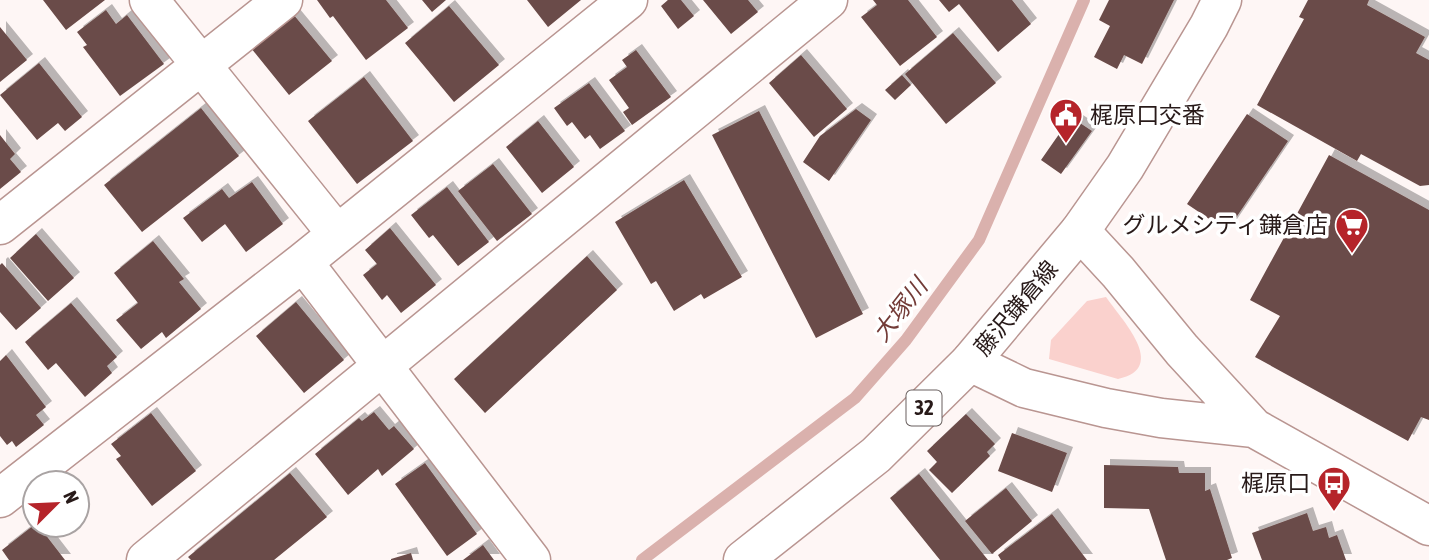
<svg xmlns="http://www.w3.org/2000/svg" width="1429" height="560" font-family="'Asap Condensed','Noto Sans JP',sans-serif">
<defs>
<filter id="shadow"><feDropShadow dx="6" dy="-6" stdDeviation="0" flood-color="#0004"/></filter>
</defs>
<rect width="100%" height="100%" fill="#fef6f5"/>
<path fill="#fad1cd" d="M 1106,297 C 1120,318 1170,368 1118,379 L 1049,359 L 1051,340 L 1087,301 Z"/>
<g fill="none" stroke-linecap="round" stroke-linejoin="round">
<path stroke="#dab1ad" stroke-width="12" d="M 642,560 L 855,398 L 906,340 L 979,240 L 1084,0"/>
</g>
<path fill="#6b4b48" filter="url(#shadow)" d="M 43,0 L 105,0 L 66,30 Z
M 317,0 L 386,0 L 408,28 L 366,60 L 333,16 L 330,18 Z
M 422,0 L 446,0 L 432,12 Z
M 527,0 L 581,0 L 548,27 Z
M 668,0 L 681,0 L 694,16 L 678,29 L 661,6 Z
M 703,0 L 748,0 L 758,12 L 731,34 Z
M 873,0 L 908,0 L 937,37 L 900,66 L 861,17 L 877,5 Z
M 939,0 L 1012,0 L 1031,24 L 998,52 L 959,4 L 949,12 Z
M 1109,0 L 1174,0 L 1142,64 L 1124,55 L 1117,69 L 1094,57 L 1110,26 L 1099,20 Z
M 1308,0 L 1369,0 L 1367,5 L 1425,37 L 1416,53 L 1429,60 L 1429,185 L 1420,186 L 1361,154 L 1357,161 L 1257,105 L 1304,19 L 1299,17 Z
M 449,6 L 499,65 L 454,102 L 405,43 Z
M 106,10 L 116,24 L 127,15 L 164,64 L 120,96 L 83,47 L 87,45 L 77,32 Z
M 293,14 L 332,61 L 289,95 L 251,48 Z
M 0,27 L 27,60 L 0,82 Z
M 953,33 L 996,83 L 946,124 L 905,74 Z
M 636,50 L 671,97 L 632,125 L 623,112 L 629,108 L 609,80 L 627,67 L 622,60 Z
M 801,55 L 847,109 L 814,137 L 769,83 Z
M 39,63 L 82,117 L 65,131 L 58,123 L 37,140 L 0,95 Z
M 902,75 L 911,85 L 895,100 L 885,90 Z
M 364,77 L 413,141 L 357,184 L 308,121 Z
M 589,83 L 625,131 L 600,149 L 590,135 L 585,139 L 572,122 L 567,126 L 554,108 Z
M 201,108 L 239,156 L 142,232 L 104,185 Z
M 856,109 L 871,120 L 829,181 L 803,162 L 820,136 Z
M 759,111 L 863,314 L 816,338 L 712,135 Z
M 1247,114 L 1288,141 L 1227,231 L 1187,204 Z
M 1071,117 L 1092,131 L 1061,174 L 1041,160 Z
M 538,121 L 574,167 L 542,193 L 506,147 Z
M 0,135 L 15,154 L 10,159 L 21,172 L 0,189 Z
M 1329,155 L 1429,210 L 1429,420 L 1421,417 L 1408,441 L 1255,357 L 1280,316 L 1250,300 Z
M 493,164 L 532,214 L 497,241 L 458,191 Z
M 684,180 L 742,277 L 704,299 L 701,294 L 674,311 L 656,281 L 651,284 L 615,222 Z
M 252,182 L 283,224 L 246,252 L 225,224 L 202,242 L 183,218 L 222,189 L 229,198 Z
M 447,187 L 489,242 L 458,266 L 433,235 L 429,238 L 411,215 Z
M 390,228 L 436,285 L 401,313 L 387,295 L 382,300 L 363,275 L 377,264 L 365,250 Z
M 36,234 L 74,278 L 48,301 L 10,258 Z
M 153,241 L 184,279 L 179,282 L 201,309 L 166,338 L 162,332 L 141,349 L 116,320 L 138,303 L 114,273 Z
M 587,256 L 617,290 L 485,413 L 454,379 Z
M 2,263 L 41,308 L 16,330 L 0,312 L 0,265 Z
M 296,302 L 344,360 L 304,393 L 256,336 Z
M 71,303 L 117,357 L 107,366 L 112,373 L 85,397 L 56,363 L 48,370 L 25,342 Z
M 6,355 L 46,407 L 36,415 L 44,425 L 16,447 L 12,441 L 7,445 L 0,436 L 0,361 Z
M 374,412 L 389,430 L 394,426 L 414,449 L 382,476 L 378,469 L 348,495 L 315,454 L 359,418 L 362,421 Z
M 151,413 L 196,471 L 152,506 L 116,459 L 121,456 L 111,444 Z
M 966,414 L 995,444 L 987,452 L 990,456 L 952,493 L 929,470 L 937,462 L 927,451 Z
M 1012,433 L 1067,453 L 1052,492 L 998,471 Z
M 425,463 L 477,534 L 447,556 L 395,484 Z
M 1104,465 L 1178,467 L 1179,473 L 1205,473 L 1205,491 L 1210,489 L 1232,558 L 1227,560 L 1166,560 L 1149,509 L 1104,508 Z
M 290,473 L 327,517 L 274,560 L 191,560 L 188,557 Z
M 919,474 L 988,560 L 940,560 L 890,498 Z
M 1006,488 L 1032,521 L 992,554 L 965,521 Z
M 1307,513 L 1313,531 L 1326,527 L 1329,538 L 1337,535 L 1346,560 L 1262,560 L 1252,533 Z
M 1052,514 L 1087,560 L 1001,560 L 998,555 Z
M 34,525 L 38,525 L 65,560 L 9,560 L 2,550 Z
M 483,545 L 494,560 L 463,560 Z
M 411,553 L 413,560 L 391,560 L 391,559 Z"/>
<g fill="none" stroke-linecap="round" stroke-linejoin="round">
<defs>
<path id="minor" d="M 149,0 L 337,234
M 0,225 L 283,0
M 303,262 L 531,560
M 0,498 L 303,262 L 628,0
M 146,560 L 828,0"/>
<path id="tertiary" d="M 1080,231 L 1118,272 L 1182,350 L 1254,428 L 1429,526
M 970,362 L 1024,388 L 1106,408 L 1161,418 L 1254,428"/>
<path id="primary" d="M 743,560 L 876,455 L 970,362 L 1080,231 L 1125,167 L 1209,26 L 1222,0"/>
</defs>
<use href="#minor" stroke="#b99591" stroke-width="41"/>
<use href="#tertiary" stroke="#b99591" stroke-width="41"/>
<use href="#primary" stroke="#b99591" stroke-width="41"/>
<use href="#minor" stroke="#fff" stroke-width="38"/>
<use href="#tertiary" stroke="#fff" stroke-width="38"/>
<use href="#primary" stroke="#fff" stroke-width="38"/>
</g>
<defs>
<symbol id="civic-pin" viewBox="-11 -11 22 30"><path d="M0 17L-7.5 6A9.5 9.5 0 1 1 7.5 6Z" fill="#b5242a" stroke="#fff"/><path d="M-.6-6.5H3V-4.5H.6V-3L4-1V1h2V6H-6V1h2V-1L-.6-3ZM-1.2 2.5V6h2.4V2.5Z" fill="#fff"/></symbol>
<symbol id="supermarket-pin" viewBox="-11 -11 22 30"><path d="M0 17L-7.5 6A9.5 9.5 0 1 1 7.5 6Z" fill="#b5242a" stroke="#fff"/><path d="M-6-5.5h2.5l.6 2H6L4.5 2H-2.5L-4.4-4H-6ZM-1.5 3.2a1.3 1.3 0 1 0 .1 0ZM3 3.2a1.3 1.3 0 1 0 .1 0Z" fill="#fff"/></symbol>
<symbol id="bus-pin" viewBox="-11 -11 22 30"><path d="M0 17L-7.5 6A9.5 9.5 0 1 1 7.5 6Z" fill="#b5242a" stroke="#fff"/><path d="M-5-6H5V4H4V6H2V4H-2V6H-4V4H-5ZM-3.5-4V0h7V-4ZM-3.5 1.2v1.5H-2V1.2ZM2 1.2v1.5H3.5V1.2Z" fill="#fff"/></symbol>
</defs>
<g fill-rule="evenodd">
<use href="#civic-pin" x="1047" y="96" width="38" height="52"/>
<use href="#supermarket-pin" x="1333" y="206" width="38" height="52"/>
<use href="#bus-pin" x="1315" y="464" width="38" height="52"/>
</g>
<g text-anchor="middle" stroke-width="7" stroke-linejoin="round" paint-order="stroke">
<rect fill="#fff" stroke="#685f5e" stroke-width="2" x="906.5" y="390.5" width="35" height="35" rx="5"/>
<g font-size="21" font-weight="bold" fill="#281a19">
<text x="924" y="415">32</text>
</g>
<g font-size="23" fill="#281a19" stroke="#fff" text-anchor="end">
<text x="1090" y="123" text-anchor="start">梶原口交番</text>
<text x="1328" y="233">グルメシティ鎌倉店</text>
<text x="1310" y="491">梶原口</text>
</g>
<g font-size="23" fill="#281a19" stroke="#fff">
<text transform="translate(1016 308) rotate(-50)" y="8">藤沢鎌倉線</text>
</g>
<g font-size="24" font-style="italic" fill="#733b37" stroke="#fff">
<text transform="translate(900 310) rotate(-52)" y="8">大塚川</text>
</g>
</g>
<g transform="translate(56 504) rotate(66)"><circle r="33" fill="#ffffff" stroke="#a9a3a3" stroke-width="2"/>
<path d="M0-5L12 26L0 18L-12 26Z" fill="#b5242a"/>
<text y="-10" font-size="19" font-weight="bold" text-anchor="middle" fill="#281a19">N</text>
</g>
</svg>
